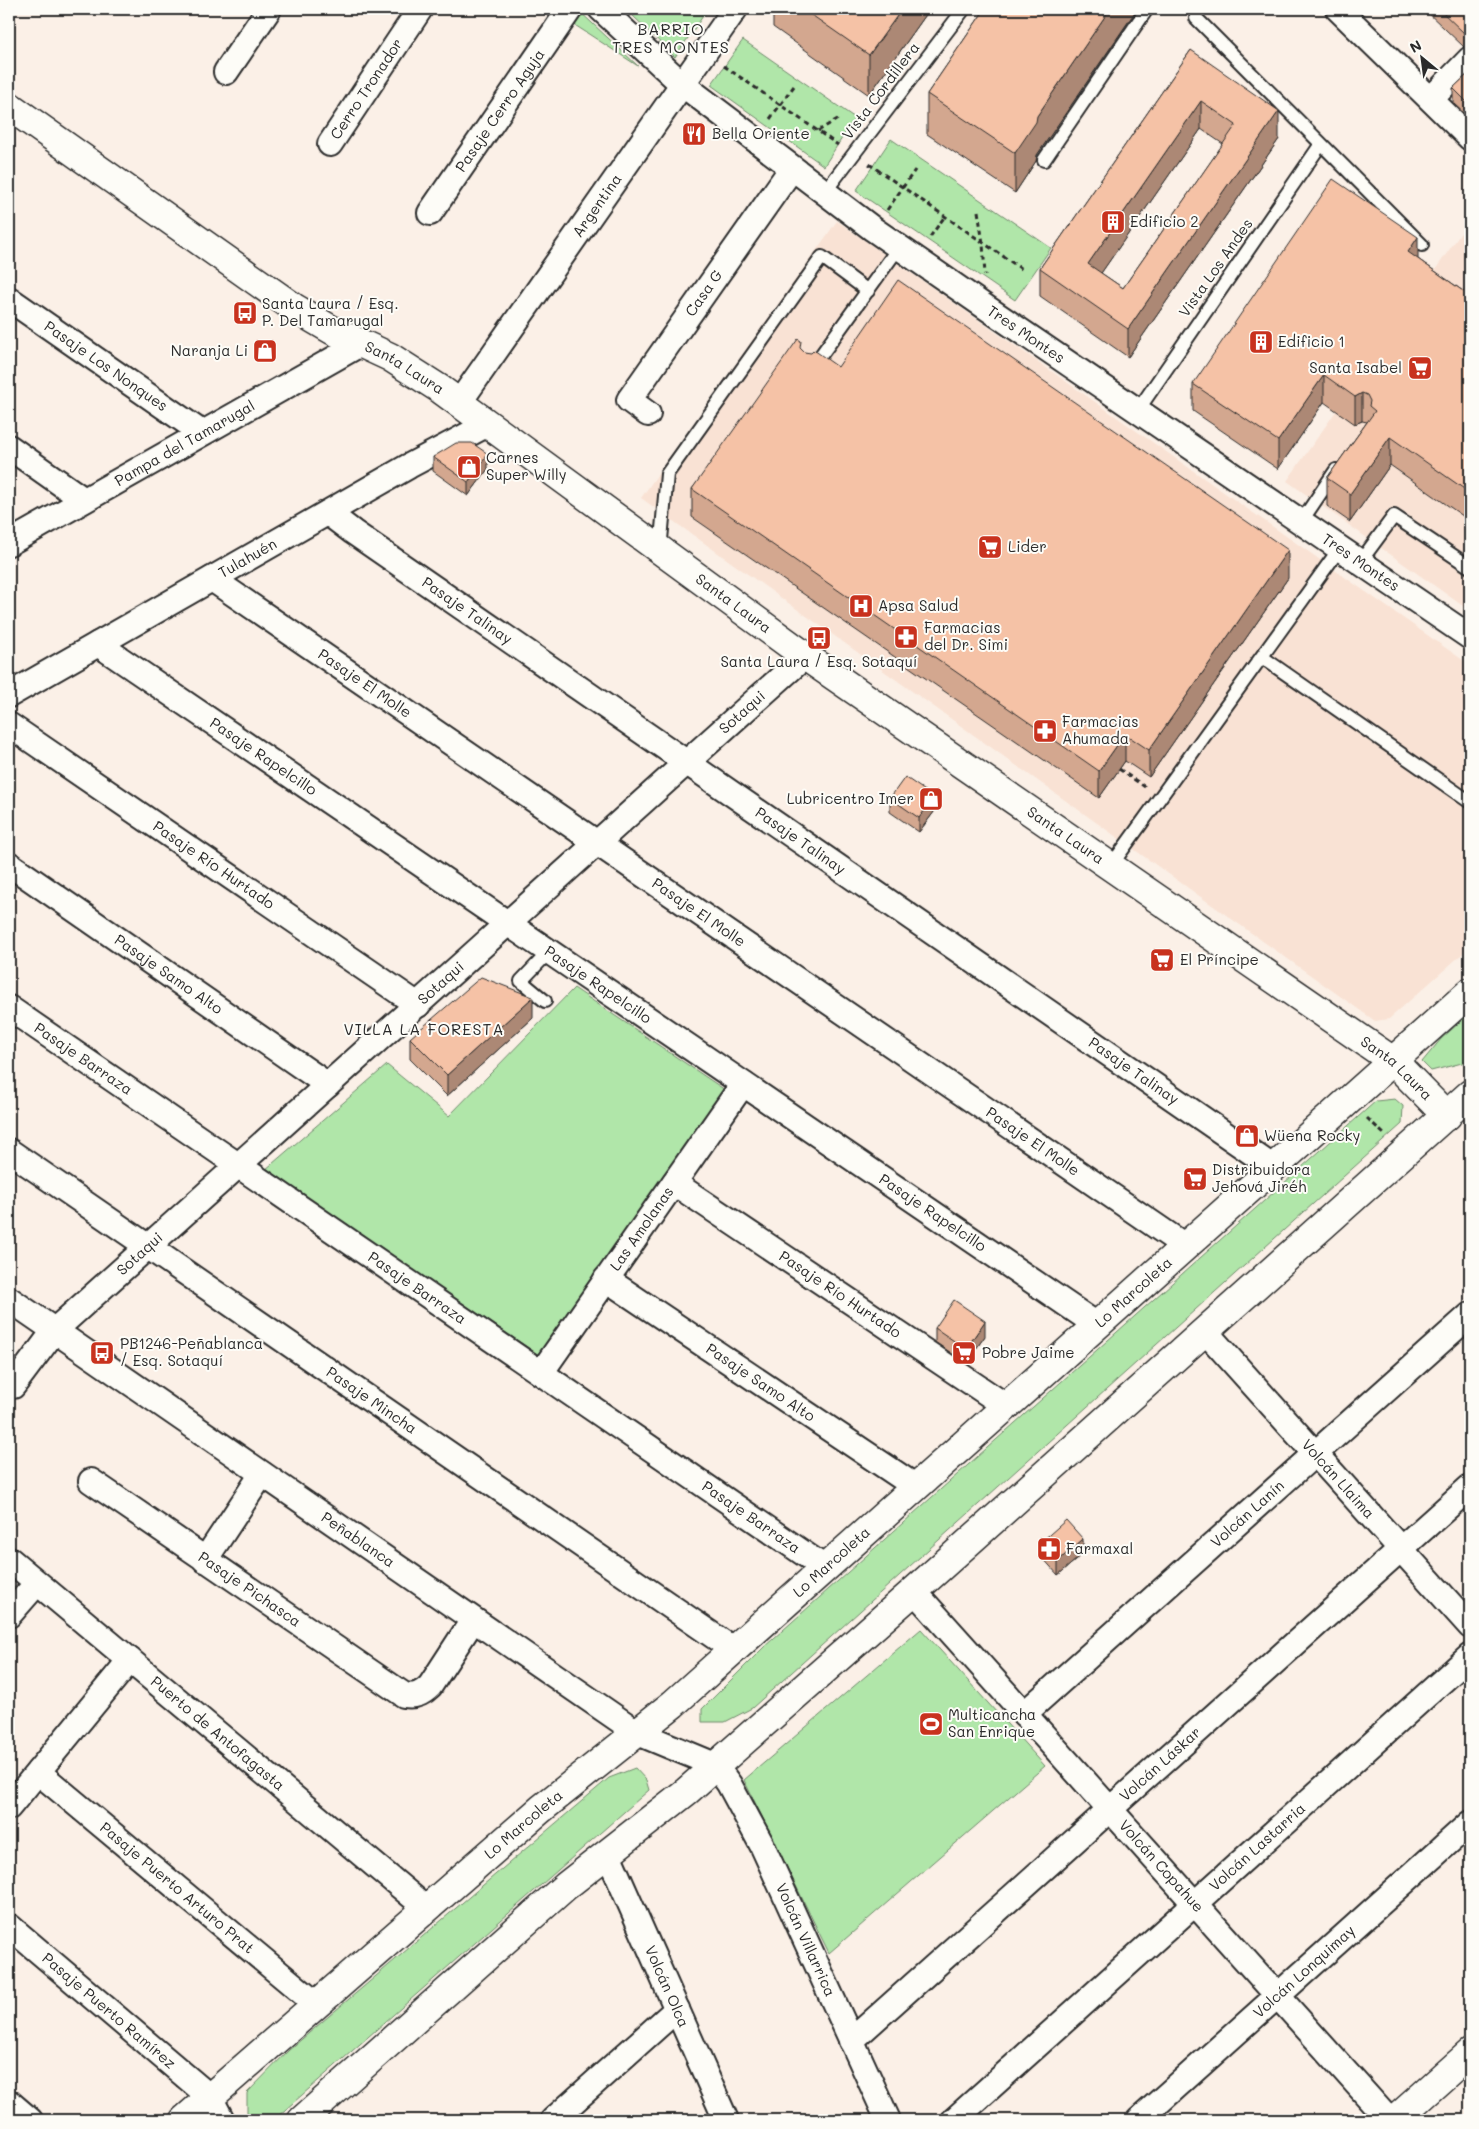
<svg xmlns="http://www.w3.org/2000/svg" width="1479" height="2129" font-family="Mali,sans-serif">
<rect width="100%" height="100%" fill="#fbf0e7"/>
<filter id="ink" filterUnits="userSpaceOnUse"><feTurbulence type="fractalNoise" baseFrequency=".02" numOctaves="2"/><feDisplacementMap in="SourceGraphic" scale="10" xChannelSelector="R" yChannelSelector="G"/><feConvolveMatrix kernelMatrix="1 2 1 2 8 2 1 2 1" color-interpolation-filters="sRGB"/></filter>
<g filter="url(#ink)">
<path fill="#f9e2d4" d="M 837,221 L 1470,665 L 1470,947 L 1389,1019 L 1375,1021 L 641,498 Z
M 1461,233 L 1470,242 L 1470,611 L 1287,481 Z"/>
<path fill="#b0e6a9" stroke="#6e886a" d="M 550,9 L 577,9 L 638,66 Z
M 626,9 L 699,9 L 705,13 L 675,57 Z
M 743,40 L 855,118 L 824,166 L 711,85 Z
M 891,139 L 1051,248 L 1015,300 L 856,191 Z
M 574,988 L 725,1090 L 539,1355 L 265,1170 L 387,1065 L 449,1116 Z
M 1470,1013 L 1470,1059 L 1462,1063 L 1431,1071 L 1422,1062 L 1441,1039 Z
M 1395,1099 L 1403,1106 L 1402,1124 L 752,1708 L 725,1722 L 702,1722 L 702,1709 L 764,1647 L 1376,1101 Z
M 921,1629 L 1045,1766 L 829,1953 L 744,1780 Z
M 635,1768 L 646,1780 L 649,1790 L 277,2117 L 269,2120 L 254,2120 L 247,2112 L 247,2093 L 289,2050 L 609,1778 Z"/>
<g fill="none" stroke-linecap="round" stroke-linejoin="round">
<defs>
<path id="lane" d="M 1196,18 L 1422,245
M 1044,160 L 1147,9
M 824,193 L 964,9
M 811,369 L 899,247
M 1138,410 L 1321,144
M 1301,522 L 1336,470
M 660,551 L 667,474 L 822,257 L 868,291
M 1360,562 L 1394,516 L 1470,567
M 1262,657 L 1470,802
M 1110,867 L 1340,548
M 545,1001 L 521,981 L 549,952"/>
<g id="street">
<path id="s1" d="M 601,9 L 682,84 L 873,229 L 987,308 L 1470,637"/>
<path d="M 1338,9 L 1470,138"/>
<path d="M 226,72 L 269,9"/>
<path d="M 1431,99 L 1470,59"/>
<path id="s2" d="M 330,144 L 420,9"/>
<path id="s3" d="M 430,213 L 570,9"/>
<path id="s4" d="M 9,299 L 202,433"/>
<path id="s5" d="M 459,403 L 735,9"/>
<path id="s6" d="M 648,414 L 629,400 L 792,168"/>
<path d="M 9,447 L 84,500"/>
<path id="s7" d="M 328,513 L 353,532 L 1274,1168"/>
<path id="s8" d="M 9,543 L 362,343"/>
<path id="s9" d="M 212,579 L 1185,1246"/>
<path id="s10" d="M 98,644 L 1097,1325"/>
<path id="s11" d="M 9,695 L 409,466 L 488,424"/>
<path id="s12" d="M 9,725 L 418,1005"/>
<path id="s13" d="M 9,864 L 328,1085"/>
<path id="s14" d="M 9,1008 L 825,1568"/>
<path id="s15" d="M 9,1151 L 734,1650"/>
<path id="s16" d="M 674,1183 L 1006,1406"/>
<path id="s17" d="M 606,1279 L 916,1487"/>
<path id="s18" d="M 9,1299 L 638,1733 L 715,1765 L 729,1784 L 762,1845 L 888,2120"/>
<path id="s19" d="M 1205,1331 L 1470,1626"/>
<path id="s20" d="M 541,1373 L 743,1084"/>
<path id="s21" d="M 13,1386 L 55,1330 L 805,656"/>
<path id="s22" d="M 91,1481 L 404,1695 C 415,1697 422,1694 430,1686 L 473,1620"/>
<path id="s23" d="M 9,1559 L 426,1908"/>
<path d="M 205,1560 L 262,1474"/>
<path id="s24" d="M 914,1591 L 1389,2120"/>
<path d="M 9,1615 L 37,1583"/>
<path id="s25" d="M 1024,1714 L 1470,1315"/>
<path id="s26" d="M 38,1772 L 316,2004"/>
<path d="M 9,1807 L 130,1660"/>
<path id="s27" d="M 608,1854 L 726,2120"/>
<path id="s28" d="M 9,1926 L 210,2097 L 222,2120"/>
<path id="s29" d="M 851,2041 L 1470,1487"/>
<path d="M 9,2102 L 30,2120"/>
<path d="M 553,2120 L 677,2009"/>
<path id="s30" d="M 954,2120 L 1470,1656"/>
<path id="s31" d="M 1139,2120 L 1470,1823"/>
</g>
<g id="secondary">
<path id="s32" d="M 9,106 L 293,307 L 332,330 L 390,357 L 440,389 L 805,656 L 1393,1061 L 1447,1116"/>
<path id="s33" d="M 184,2120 L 541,1809 L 673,1704 L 1470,992"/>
<path d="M 302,2120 L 566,1886 L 687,1791 L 914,1591 L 1470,1094"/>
<path d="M 1395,2120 L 1470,2053"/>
</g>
</defs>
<use href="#lane" stroke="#2b2b2b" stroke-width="16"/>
<use href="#street" stroke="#2b2b2b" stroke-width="28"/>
<use href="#secondary" stroke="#2b2b2b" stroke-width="31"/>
<path stroke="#2b2b2b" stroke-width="3" stroke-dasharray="5 4" stroke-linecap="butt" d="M 724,66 L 838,145
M 770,119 L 794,86
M 818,131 L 841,117
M 869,164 L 1023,270
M 887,210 L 915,170
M 978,211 L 983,243 L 985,275
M 930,237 L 945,216
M 1119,769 L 1145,787
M 1367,1118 L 1384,1134"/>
<use href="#lane" stroke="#fdfcf7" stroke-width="12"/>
<use href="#street" stroke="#fdfcf7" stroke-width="24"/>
<use href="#secondary" stroke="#fdfcf7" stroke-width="28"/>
</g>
<path fill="#d3a78f" stroke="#2b2b2b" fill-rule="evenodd" d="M 773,9 L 930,9 L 869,95 L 773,27 Z
M 985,9 L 1137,9 L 1037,155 L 1036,161 L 1015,193 L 927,134 L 927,94 Z
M 1415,9 L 1470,9 L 1470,46 L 1464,47 L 1425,10 L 1421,13 Z
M 1191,50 L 1279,139 L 1128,357 L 1040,296 L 1040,268 ZM 1201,129 L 1223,144 L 1123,288 L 1101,273 Z
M 1470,72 L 1470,119 L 1453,103 L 1453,88 Z
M 1418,259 L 1470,296 L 1470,521 L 1390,465 L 1350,522 L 1327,506 L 1327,478 L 1367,422 L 1362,421 L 1355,424 L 1324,402 L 1278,469 L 1193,411 L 1193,384 Z
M 801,349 L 804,352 L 838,367 L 1288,578 L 1149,777 L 1125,761 L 1099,798 L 692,517 L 692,489 Z
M 433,457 L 488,469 L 468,496 L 433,471 Z
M 890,798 L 934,812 L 919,832 L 890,812 Z
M 533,1018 L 447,1096 L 410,1059 L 410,1038 Z
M 935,1328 L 985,1336 L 966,1363 L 935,1342 Z
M 1041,1542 L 1083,1554 L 1058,1575 L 1041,1556 Z"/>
<path fill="#ac8874" stroke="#2b2b2b" d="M 902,9 L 930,9 L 869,95 L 869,55 Z
M 1110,9 L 1137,9 L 1037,155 L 1036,161 L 1015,193 L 1015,153 L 1037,116 Z
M 1421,9 L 1425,9 L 1425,10 L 1421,13 Z
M 1201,101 L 1201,129 L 1088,292 L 1088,264 Z
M 1279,111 L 1279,139 L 1128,357 L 1128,329 Z
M 1418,237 L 1418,265 L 1408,252 Z
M 1324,375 L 1324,402 L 1278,469 L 1278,441 Z
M 1362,393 L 1362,421 L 1355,424 L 1355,397 Z
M 1390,437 L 1390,465 L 1350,522 L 1350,494 Z
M 488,454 L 488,469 L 468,496 L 468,482 Z
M 1288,550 L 1288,578 L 1149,777 L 1149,750 Z
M 1125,734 L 1125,761 L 1099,798 L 1099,771 Z
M 934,797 L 934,812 L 919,832 L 919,818 Z
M 533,997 L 533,1018 L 447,1096 L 447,1075 Z
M 985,1321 L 985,1336 L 966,1363 L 966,1349 Z
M 1083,1539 L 1083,1554 L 1058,1575 L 1058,1561 Z"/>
<path fill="#f5c2a6" stroke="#2b2b2b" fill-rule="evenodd" d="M 803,9 L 902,9 L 869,55 Z
M 985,9 L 1110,9 L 1037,116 L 1036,122 L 1015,153 L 927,94 Z
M 1439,9 L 1470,9 L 1470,32 L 1464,33 Z
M 1191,50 L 1279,111 L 1128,329 L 1040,268 ZM 1201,101 L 1236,125 L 1123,288 L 1088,264 Z
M 1470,72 L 1470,105 L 1453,88 Z
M 1333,179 L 1418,237 L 1408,252 L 1470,296 L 1470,493 L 1390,437 L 1350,494 L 1327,478 L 1375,411 L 1369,406 L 1370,401 L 1367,395 L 1362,393 L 1355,397 L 1324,375 L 1278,441 L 1193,384 Z
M 898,280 L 1288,550 L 1149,750 L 1125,734 L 1099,771 L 692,489 L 798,339 L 801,341 L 800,348 L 804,352 L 811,353 L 814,350 L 838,367 Z
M 456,443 L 472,443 L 488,454 L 468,482 L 433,457 Z
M 905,777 L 934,797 L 919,818 L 890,798 Z
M 481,977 L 533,997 L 447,1075 L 410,1038 Z
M 954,1300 L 985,1321 L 966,1349 L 935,1328 Z
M 1066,1520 L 1083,1539 L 1058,1561 L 1041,1542 Z"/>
</g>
<defs>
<symbol id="restaurant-square" viewBox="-11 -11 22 22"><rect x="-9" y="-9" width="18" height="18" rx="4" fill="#c8321e" stroke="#fdfcf7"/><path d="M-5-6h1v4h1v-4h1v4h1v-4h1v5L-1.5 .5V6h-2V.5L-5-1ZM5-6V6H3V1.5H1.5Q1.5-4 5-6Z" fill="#fff"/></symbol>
<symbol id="building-square" viewBox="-11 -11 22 22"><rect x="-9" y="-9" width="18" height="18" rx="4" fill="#c8321e" stroke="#fdfcf7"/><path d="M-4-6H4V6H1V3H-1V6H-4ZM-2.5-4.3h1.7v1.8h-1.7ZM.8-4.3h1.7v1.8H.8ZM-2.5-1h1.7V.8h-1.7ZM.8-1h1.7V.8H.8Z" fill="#fff"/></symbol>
<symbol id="bus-square" viewBox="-11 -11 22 22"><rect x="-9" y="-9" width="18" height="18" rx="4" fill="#c8321e" stroke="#fdfcf7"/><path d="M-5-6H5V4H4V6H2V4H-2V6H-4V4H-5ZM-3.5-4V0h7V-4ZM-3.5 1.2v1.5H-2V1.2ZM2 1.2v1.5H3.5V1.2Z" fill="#fff"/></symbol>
<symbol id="shop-square" viewBox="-11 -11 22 22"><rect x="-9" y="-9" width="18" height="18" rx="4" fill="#c8321e" stroke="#fdfcf7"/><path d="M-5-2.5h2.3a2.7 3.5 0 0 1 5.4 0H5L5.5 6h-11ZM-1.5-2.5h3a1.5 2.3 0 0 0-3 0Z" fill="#fff"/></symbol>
<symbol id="supermarket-square" viewBox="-11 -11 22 22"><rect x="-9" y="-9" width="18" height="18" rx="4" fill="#c8321e" stroke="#fdfcf7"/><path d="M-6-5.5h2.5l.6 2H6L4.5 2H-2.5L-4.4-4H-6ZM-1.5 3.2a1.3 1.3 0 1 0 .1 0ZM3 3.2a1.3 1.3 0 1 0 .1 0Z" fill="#fff"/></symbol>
<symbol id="hospital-square" viewBox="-11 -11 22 22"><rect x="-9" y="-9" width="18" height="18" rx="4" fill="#c8321e" stroke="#fdfcf7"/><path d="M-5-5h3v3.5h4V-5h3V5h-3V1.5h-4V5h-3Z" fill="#fff"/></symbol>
<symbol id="pharmacy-square" viewBox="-11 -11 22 22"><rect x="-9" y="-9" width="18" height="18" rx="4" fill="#c8321e" stroke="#fdfcf7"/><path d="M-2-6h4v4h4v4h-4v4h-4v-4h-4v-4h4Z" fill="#fff"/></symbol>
<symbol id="stadium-square" viewBox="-11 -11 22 22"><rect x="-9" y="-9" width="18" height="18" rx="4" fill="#c8321e" stroke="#fdfcf7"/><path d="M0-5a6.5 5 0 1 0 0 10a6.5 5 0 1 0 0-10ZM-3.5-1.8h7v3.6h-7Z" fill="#fff"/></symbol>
</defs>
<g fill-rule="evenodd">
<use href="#restaurant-square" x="680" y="120" width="28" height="28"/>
<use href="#building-square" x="1099" y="208" width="28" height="28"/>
<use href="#bus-square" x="231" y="299" width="28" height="28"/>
<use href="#building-square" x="1247" y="328" width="28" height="28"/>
<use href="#shop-square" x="251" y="337" width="28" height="28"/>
<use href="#supermarket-square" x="1406" y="354" width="28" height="28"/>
<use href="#shop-square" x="455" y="453" width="28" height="28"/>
<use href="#supermarket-square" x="976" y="533" width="28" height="28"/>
<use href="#hospital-square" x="847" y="592" width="28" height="28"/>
<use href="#pharmacy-square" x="892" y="623" width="28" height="28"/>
<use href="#bus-square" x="805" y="624" width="28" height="28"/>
<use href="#pharmacy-square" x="1031" y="717" width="28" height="28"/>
<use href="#shop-square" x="917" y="785" width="28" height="28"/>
<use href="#supermarket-square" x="1148" y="946" width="28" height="28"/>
<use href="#shop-square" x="1233" y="1122" width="28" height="28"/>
<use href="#supermarket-square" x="1181" y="1165" width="28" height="28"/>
<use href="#bus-square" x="88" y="1339" width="28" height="28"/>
<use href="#supermarket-square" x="950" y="1339" width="28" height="28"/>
<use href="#pharmacy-square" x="1035" y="1535" width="28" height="28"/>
<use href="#stadium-square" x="917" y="1710" width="28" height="28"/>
</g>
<g text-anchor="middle" stroke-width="4" stroke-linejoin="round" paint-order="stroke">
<g font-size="15" fill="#2b2b2b" stroke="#fdfcf7">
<text dy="5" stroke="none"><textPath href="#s2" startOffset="66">Cerro Tronador</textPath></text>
<text transform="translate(881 91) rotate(-53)" y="5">Vista Cordillera</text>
<text dy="5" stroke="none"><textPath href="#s3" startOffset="124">Pasaje Cerro Aguja</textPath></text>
<text dy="5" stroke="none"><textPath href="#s5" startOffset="241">Argentina</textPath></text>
<text transform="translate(1216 268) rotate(-55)" y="5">Vista Los Andes</text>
<text dy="5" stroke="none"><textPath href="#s6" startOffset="154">Casa G</textPath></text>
<text dy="5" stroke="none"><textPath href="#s1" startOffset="536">Tres Montes</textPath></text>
<text dy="5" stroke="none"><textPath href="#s4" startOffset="118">Pasaje Los Nonques</textPath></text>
<text dy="5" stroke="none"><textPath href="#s32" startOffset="475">Santa Laura</textPath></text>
<text dy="5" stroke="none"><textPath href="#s8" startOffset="202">Pampa del Tamarugal</textPath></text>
<text dy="5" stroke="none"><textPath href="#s11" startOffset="275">Tulahuén</textPath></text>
<text dy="5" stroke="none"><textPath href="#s1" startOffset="941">Tres Montes</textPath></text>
<text dy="5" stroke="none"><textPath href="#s32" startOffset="880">Santa Laura</textPath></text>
<text dy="5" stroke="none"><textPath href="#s7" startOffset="170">Pasaje Talinay</textPath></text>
<text dy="5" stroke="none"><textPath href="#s9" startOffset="185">Pasaje El Molle</textPath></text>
<text dy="5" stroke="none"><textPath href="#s21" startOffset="994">Sotaqui</textPath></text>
<text dy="5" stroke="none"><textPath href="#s10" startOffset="200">Pasaje Rapelcillo</textPath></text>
<text dy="5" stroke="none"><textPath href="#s32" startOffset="1285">Santa Laura</textPath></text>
<text dy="5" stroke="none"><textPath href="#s7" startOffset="575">Pasaje Talinay</textPath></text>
<text dy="5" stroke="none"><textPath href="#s12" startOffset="248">Pasaje Río Hurtado</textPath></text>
<text dy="5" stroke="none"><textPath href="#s9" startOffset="590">Pasaje El Molle</textPath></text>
<text dy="5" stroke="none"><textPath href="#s13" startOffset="194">Pasaje Samo Alto</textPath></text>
<text dy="5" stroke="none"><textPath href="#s21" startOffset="589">Sotaqui</textPath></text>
<text dy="5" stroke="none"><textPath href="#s10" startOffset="605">Pasaje Rapelcillo</textPath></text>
<text dy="5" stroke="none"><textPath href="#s14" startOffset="90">Pasaje Barraza</textPath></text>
<text dy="5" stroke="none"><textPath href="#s32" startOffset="1690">Santa Laura</textPath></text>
<text dy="5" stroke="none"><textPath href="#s7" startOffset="980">Pasaje Talinay</textPath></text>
<text dy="5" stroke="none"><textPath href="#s9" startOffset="995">Pasaje El Molle</textPath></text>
<text dy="5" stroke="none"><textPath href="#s10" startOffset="1010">Pasaje Rapelcillo</textPath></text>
<text dy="5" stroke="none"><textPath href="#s20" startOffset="176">Las Amolanas</textPath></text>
<text dy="5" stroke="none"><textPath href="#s21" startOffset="184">Sotaqui</textPath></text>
<text dy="5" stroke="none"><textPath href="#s14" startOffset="495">Pasaje Barraza</textPath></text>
<text dy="5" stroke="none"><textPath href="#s33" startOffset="1260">Lo Marcoleta</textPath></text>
<text dy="5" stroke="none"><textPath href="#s16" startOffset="200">Pasaje Río Hurtado</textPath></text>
<text dy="5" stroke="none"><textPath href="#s17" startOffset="186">Pasaje Samo Alto</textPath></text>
<text dy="5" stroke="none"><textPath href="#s15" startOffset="440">Pasaje Mincha</textPath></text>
<text dy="5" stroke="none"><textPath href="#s19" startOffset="199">Volcán Llaima</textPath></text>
<text dy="5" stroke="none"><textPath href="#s25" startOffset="300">Volcán Lanín</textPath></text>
<text dy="5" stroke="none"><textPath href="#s14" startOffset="900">Pasaje Barraza</textPath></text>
<text dy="5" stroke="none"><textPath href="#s18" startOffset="424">Peñablanca</textPath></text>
<text dy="5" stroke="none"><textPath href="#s33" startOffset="855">Lo Marcoleta</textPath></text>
<text dy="5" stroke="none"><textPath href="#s22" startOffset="192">Pasaje Pichasca</textPath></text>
<text dy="5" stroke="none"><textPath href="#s23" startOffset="272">Puerto de Antofagasta</textPath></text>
<text dy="5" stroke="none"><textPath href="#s29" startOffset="415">Volcán Láskar</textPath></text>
<text dy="5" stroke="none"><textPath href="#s33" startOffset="450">Lo Marcoleta</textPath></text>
<text dy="5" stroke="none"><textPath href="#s30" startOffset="408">Volcán Lastarria</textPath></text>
<text dy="5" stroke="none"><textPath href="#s24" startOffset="370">Volcán Copahue</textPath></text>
<text dy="5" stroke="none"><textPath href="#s26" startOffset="181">Pasaje Puerto Arturo Prat</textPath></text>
<text dy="5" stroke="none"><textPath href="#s18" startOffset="1045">Volcán Villarrica</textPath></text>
<text dy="5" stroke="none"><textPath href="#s31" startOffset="222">Volcán Lonquimay</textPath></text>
<text dy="5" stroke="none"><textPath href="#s27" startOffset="145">Volcán Olca</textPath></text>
<text dy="5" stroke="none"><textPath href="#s28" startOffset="131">Pasaje Puerto Ramírez</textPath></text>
</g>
<g font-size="15" fill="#2b2b2b" stroke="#fdfcf7" text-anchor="start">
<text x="712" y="139">Bella Oriente</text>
<text x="1130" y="227">Edificio 2</text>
<text x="262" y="309">Santa Laura / Esq.<tspan x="262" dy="17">P. Del Tamarugal</tspan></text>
<text x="1278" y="347">Edificio 1</text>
<text x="248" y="356" text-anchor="end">Naranja Li</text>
<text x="1402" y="373" text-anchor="end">Santa Isabel</text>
<text x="486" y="463">Carnes<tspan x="486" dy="17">Super Willy</tspan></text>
<text x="1008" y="552">Lider</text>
<text x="878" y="611">Apsa Salud</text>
<text x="924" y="633">Farmacias<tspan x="924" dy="17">del Dr. Simi</tspan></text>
<text x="819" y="667" text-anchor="middle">Santa Laura / Esq. Sotaquí</text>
<text x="1062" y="727">Farmacias<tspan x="1062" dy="17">Ahumada</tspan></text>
<text x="914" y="804" text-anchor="end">Lubricentro Imer</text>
<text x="1180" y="965">El Príncipe</text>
<text x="1264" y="1141">Wüena Rocky</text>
<text x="1212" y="1175">Distribuidora<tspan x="1212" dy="17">Jehová Jiréh</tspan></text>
<text x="120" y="1349">PB1246-Peñablanca<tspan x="120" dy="17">/ Esq. Sotaquí</tspan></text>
<text x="982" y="1358">Pobre Jaime</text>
<text x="1066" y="1554">Farmaxal</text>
<text x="948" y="1720">Multicancha<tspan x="948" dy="17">San Enrique</tspan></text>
</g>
<g font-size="16" letter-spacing="1" fill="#2b2b2b" stroke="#fdfcf7">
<text x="671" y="35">BARRIO<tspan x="671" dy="18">TRES MONTES</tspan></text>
<text x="424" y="1035">VILLA LA FORESTA</text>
</g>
</g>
<rect width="1479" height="2129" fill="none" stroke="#fdfcf7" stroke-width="30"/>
<rect x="15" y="15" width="1449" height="2099" fill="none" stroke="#2b2b2b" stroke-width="2" filter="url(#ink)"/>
<g transform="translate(1422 58) rotate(331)" stroke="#fdfcf7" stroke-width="4" paint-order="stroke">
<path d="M0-4L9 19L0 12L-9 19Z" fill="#2b2b2b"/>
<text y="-8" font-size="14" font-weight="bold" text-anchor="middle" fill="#2b2b2b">N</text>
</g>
</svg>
